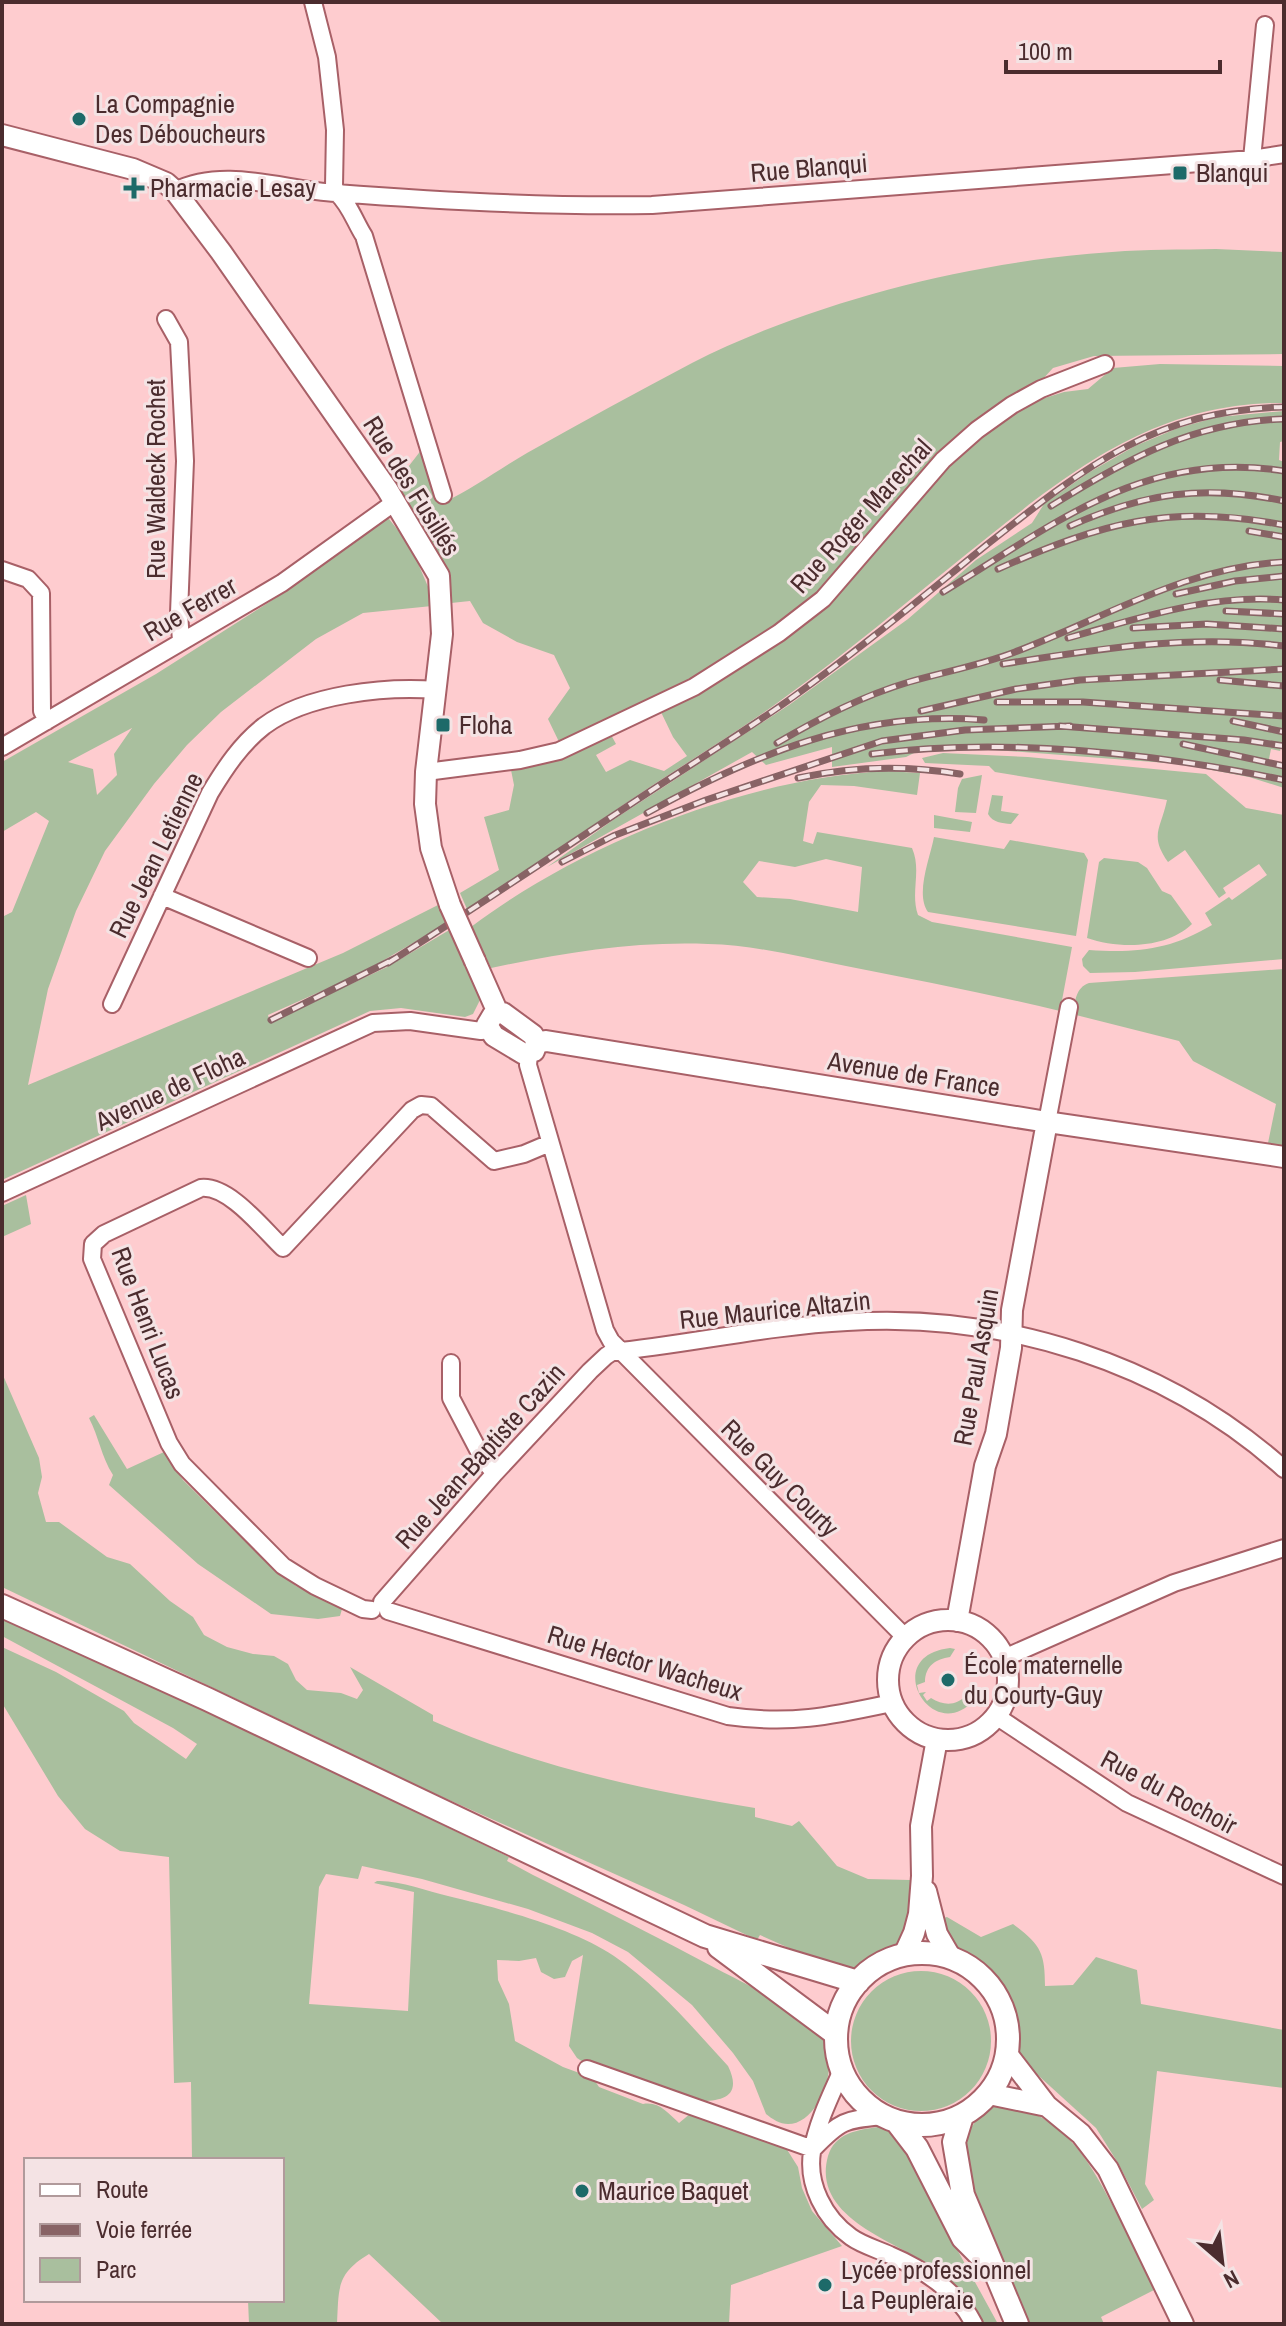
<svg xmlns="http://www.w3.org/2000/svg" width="1286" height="2326" font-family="'Archivo Narrow',sans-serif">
<rect width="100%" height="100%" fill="#fecccf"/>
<path fill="#a9bf9e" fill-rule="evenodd" d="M 1216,249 L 1284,252 L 1284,354 L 1094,356 L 1053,368 L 1040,382 L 988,417 L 845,568 L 787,622 L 653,702 L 561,746 L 548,719 L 570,688 L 554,655 L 517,642 L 483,623 L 470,601 L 451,603 L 448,577 L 436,549 L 417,561 L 429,589 L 432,606 L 363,613 L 316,639 L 221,712 L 187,745 L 154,784 L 105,851 L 76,911 L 48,989 L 28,1085 L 343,953 L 438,905 L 447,923 L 362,973 L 268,1015 L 270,1022 L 387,967 L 451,929 L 481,998 L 473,1014 L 465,1017 L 401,1008 L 370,1011 L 2,1180 L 2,917 L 12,912 L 49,821 L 36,812 L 2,832 L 2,762 L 156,674 L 274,599 L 384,520 L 389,519 L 405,539 L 423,528 L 395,484 L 422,449 L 444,502 C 473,489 499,469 527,453 C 582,422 637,392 692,363 C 816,300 975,261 1112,252 C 1147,249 1181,250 1216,249 ZM 132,728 L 114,754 L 117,775 L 97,795 L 93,769 L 68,762 Z
M 1160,364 L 1284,366 L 1284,403 C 1152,402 1066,475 969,552 C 908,601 848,652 784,698 C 742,729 697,756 653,785 C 591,826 530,869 467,909 L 460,893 L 499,870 L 484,817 L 509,810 L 514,785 L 511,770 C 556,763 571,757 610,733 L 616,744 L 596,755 L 606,772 L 630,760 L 664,771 L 687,756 L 673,737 L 660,710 L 799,627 L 829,604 L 958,455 L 988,428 L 1026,404 L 1064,392 L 1088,389 L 1113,368 Z
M 1284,411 L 1284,441 L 1280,442 L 1279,460 L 1284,462 L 1284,744 L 1282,744 L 1280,751 L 1271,749 L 1268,764 L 1284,768 L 1284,788 L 1249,777 L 1180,764 L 968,748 L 918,751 L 906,757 L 832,767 L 832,747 L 766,765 L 752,752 L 547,867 L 613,820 L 789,705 L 908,619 L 976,560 L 1032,523 L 1044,504 L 1088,473 L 1135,446 L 1178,428 L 1218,417 Z
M 943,753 L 1028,757 L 1206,774 L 1246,808 L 1284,815 L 1284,959 L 1135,972 L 1090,973 L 1083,966 L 1082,959 L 1089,950 C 1137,953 1170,950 1212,925 L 1205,913 L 1229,897 L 1232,900 L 1267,875 L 1259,864 L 1223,888 L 1226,893 L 1219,898 L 1185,850 L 1168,862 C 1149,835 1161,829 1167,800 L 995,772 L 989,766 L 925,763 L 922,758 Z
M 886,771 L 920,773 L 917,795 L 854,786 L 821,785 L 809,802 L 803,841 L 813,844 L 817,832 L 912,848 C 922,871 910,892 918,915 L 932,922 L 1072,947 L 1060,1011 C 989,994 917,980 846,966 C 801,957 754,945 708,944 C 634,941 562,953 491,968 L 471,927 C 582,843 747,778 886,771 ZM 826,859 L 862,867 L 858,912 L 790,899 L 757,897 L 743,882 L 759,861 L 795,867 Z
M 982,775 L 976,813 L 955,812 L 958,788 L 962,779 Z
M 992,795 L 1003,796 L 1001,811 L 1019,814 L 1011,824 C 1002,823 993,823 988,814 Z
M 934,815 L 972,822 L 970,832 L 934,828 Z
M 934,837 L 1004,849 L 1010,840 L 1084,853 L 1088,860 L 1076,936 L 928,912 C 915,894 930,858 934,837 Z
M 1104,858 L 1138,862 L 1147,868 L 1162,891 L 1171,895 L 1192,924 C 1166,949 1119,949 1087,938 L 1099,862 Z
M 1284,969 L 1284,1146 L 1268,1143 L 1276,1104 L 1193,1061 L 1179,1041 L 1072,1014 C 1076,1001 1075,988 1089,983 Z
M 26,1195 L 31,1224 L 2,1237 L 2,1206 Z
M 2,1373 L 39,1458 L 42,1477 L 38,1493 L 46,1522 L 59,1522 L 107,1557 L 130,1564 L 170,1601 L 193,1617 L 204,1635 L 227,1647 L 253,1654 L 274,1656 L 288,1664 L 296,1680 L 307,1690 L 341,1693 L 357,1699 L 363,1690 L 350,1667 L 433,1715 L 433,1721 C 536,1767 644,1790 755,1808 L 755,1817 L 792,1826 L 799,1821 L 837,1866 L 868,1879 L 910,1880 L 911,1918 L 898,1949 L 868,1965 L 855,1969 L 827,1965 L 760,1935 L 757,1940 L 684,1905 L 420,1787 L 2,1587 Z
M 94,1415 L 127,1469 L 164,1452 L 183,1480 L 268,1564 L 296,1586 L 342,1609 L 340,1616 L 318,1619 L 271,1614 L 198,1564 L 109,1485 L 113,1475 C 101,1456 99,1437 89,1418 Z
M 2,1616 L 91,1655 L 509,1857 L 507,1861 L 533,1875 C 596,1906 657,1937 719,1970 C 748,1985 801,2011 821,2036 C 842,2061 820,2124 788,2124 C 780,2124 772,2119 766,2114 L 753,2081 L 733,2053 L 692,2005 L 628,1952 L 592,1933 L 528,1909 L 422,1879 L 362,1866 L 358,1879 L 326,1874 L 319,1887 L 309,2004 L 408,2011 L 414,1892 L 374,1883 L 377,1881 C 399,1880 427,1891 448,1896 C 498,1908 571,1927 614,1956 C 658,1986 692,2027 728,2066 C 744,2099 719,2102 692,2101 L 589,2066 L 577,2058 L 569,2046 L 583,1955 L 572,1961 L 565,1977 L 554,1979 L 541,1972 L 536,1958 L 519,1961 L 497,1960 L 498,1980 L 509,2004 L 515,2041 L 563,2067 L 593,2078 L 599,2087 L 643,2104 C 659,2101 668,2113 679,2123 L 691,2113 L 786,2148 L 798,2167 L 802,2188 L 812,2211 L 842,2246 L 731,2285 L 729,2324 L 443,2324 L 369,2254 C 336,2274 339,2288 337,2324 L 249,2324 L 248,2300 L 282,2300 L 282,2160 L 192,2160 L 191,2082 L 174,2083 L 169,1857 L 120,1851 L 85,1829 L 58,1796 L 2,1703 L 2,1647 L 56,1672 L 124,1711 L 134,1723 L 186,1759 L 197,1744 L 173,1728 L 2,1636 Z
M 950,1648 L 955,1649 L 950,1657 C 936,1659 925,1666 925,1682 L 917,1685 L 919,1693 L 926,1692 L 923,1695 L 927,1701 L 931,1698 C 944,1706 956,1706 967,1695 L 974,1700 C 932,1747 879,1656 950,1648 Z
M 947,1917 L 981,1937 L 1013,1924 C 1041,1945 1045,1953 1045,1986 L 1073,1985 L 1096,1957 L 1137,1970 L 1141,2004 L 1284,2030 L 1284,2088 L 1157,2071 L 1145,2184 L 1154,2200 L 1142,2209 L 1118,2163 L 1096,2128 L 1018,2057 L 1013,2017 L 1006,1998 L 981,1968 L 951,1947 L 940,1919 Z
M851 2041a70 70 0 1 1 140 0a70 70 0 1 1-140 0Z
M 995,2105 C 1060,2107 1090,2161 1116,2212 C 1129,2238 1142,2263 1156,2289 L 1101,2317 L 1104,2324 L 1030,2324 L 974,2206 L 966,2135 L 982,2112 Z
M 878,2127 L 890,2129 L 908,2149 L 936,2211 L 998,2324 L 983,2324 C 970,2305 957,2287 939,2272 C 904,2243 810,2221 828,2156 C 835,2133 857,2130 878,2127 Z"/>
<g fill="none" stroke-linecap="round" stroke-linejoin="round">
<defs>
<path id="minor" d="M 313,2 L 327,57 L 335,130 L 334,186 L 337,193
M 1252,159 L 1265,25
M 175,191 C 225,166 283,190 336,193 C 440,201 547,207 652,205 L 1252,159 L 1284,154
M 337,193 C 350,205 355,222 364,236 L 443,495
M 166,319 L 179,342 L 185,461 L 179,613 L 181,641
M 2,570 L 28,579 L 41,593 L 42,711 L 47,721
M 2,747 L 282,583 L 395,502
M 426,772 L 520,760 L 559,751 L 694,687 L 779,633 L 823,599 L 943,460 L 977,430 L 1012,405 L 1041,389 L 1105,364
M 162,896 L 308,958
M 112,1004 L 210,793 C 225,768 241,744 264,726 C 307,694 385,686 437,690
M 529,1054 L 528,1065 L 605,1330 L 611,1341 L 906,1638
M 1047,1122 L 1069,1007
M 2,1193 L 373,1023 L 410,1021 L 481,1031 L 488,1030
M 451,1363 L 451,1398 L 484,1461 L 495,1473
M 382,1602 L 495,1473 L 590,1371 L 606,1356 L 612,1352 C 691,1344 768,1326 847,1322 C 1004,1312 1166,1363 1284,1469
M 372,1610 L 363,1609 L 315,1586 L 283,1566 L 182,1464 L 169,1443 L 92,1259 L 93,1244 L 104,1234 L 201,1188 C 229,1185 263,1229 283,1248 L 412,1110 L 421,1105 L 431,1106 L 494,1161 L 524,1154 L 550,1143
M 388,1611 L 728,1716 C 791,1725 831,1716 892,1703
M 1004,1658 L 1174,1583 L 1284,1548
M 996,1716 L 1127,1803 L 1284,1876
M 587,2069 L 813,2149
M 842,2070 C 830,2097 817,2123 812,2152 C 807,2184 824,2218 851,2237 C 862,2245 877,2249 890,2255 C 923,2269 958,2292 974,2324
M 814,2148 C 841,2120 845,2120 882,2116"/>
<path id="tertiary" d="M 2,135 L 133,169 L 166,183 L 175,191 L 221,252 L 387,489 L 439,576 L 442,634 L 426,772 L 425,804 L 431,848 L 450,905
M 475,961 L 498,1013
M 498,1013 L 493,1015 L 487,1025 L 494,1036 L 524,1054 L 534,1051 L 537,1043
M 498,1013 L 503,1013 L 533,1035 L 537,1043
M 537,1043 L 546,1041 L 1047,1122 L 1284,1157
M888 1680a60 60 0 1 1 120 0a60 60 0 1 1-120 0Z
M 957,1621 L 985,1466 L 996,1434 L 1011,1348 L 1012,1310 L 1047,1122
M 926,1891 L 937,1934 L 951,1958
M 904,1955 L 914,1933 L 919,1914 L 922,1876 L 921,1826 L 937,1739
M 1007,2054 L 1047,2106 L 1081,2134 L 1108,2169 L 1183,2324
M 989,2094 L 1047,2106"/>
<path id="secondary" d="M 2,1606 L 207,1699 L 705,1936 L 858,1982
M 719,1947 L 836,2034
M836 2039a86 86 0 1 1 172 0a86 86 0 1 1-172 0Z
M 962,2116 L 954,2142 L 963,2195 L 1017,2324
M 897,2122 L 917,2148 L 963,2238 L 980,2255"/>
</defs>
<use href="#minor" stroke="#a86067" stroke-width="20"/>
<use href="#tertiary" stroke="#a86067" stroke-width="24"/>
<use href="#secondary" stroke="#a86067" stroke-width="26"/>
<use href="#minor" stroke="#fff" stroke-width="16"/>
<use href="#tertiary" stroke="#fff" stroke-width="20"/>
<use href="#secondary" stroke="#fff" stroke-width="22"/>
<defs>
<path id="rail" d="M 1051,506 C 1127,459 1193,422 1284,419
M 1070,526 C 1144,493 1204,484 1284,501
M 1249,531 L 1284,537
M 998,569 C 1102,523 1169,503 1284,525
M 943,592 C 1055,524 1145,449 1284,471
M 1176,594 L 1235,581 L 1284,576
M 1226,611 L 1284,614
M 1133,628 L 1207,624 L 1284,629
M 1068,638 C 1139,618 1209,594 1284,600
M 1003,664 C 1097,649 1189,634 1284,646
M 1220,680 L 1284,686
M 997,702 L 1083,702 L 1284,716
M 921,711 L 1016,689 L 1080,680 L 1284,669
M 1233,721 L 1284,732
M 1060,726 L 1244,740 L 1284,746
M 777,743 C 820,718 862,696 909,682 C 944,672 981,665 1015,652 C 1105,618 1185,567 1284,562
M 1183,744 L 1284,766
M 872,754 C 1004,737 1154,753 1284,780
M 798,778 C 853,766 905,765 960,774
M 647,813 C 754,754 860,710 984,720
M 562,862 L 613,836 L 706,800 L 882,741 L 965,730 L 1070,726
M 388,963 C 477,907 564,848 652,790 C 699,759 747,730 793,697 C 859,650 921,598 984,547 C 1081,470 1153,410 1284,407
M 271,1020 L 396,958"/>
</defs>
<use href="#rail" stroke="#886365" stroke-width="7"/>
<use href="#rail" stroke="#f4e3e4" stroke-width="4" stroke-dasharray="12" stroke-linecap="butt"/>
<defs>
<path id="tertiary-bridge" d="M 450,905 L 475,961"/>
</defs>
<use href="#tertiary-bridge" stroke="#a86067" stroke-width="24" stroke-linecap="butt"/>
<use href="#tertiary-bridge" stroke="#fff" stroke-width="20"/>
</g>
<g fill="#1d6a69" stroke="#f4e3e4" stroke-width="3">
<circle cx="79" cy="119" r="8"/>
<rect x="1172" y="165" width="16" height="16" rx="4"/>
<path d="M130 176h8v8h8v8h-8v8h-8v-8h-8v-8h8z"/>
<rect x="435" y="717" width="16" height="16" rx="4"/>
<circle cx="948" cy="1680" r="8"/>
<circle cx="582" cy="2191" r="8"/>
<circle cx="825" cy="2285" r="8"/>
</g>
<g text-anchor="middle" stroke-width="6" stroke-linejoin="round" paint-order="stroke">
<g font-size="26" fill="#4b2c2e" stroke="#f4e3e4" text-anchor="start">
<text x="95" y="113">La Compagnie<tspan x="95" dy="30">Des Déboucheurs</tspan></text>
<text x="1196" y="182">Blanqui</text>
<text x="150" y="197">Pharmacie Lesay</text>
<text x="459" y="734">Floha</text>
<text x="964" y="1674">École maternelle<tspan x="964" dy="30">du Courty-Guy</tspan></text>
<text x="598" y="2200">Maurice Baquet</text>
<text x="841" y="2279">Lycée professionnel<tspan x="841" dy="30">La Peupleraie</tspan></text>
</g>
<g font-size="26" fill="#4b2c2e" stroke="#f4e3e4">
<text transform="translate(809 168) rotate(-5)" y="9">Rue Blanqui</text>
<text transform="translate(156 479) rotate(-90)" y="9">Rue Waldeck Rochet</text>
<text transform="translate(412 486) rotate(58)" y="9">Rue des Fusillés</text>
<text transform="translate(861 516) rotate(-48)" y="9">Rue Roger Marechal</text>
<text transform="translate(190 609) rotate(-30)" y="9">Rue Ferrer</text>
<text transform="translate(156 855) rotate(-64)" y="9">Rue Jean Letienne</text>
<text transform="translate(914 1074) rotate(9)" y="9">Avenue de France</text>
<text transform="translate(170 1089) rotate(-25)" y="9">Avenue de Floha</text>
<text transform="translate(775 1310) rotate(-6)" y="9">Rue Maurice Altazin</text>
<text transform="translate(148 1323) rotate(69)" y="9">Rue Henri Lucas</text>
<text transform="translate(976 1367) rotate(-80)" y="9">Rue Paul Asquin</text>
<text transform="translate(480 1456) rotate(-48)" y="9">Rue Jean-Baptiste Cazin</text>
<text transform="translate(780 1478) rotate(45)" y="9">Rue Guy Courty</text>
<text transform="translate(645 1663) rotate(17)" y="9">Rue Hector Wacheux</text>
<text transform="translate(1169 1792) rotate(28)" y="9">Rue du Rochoir</text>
</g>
</g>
<rect width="1286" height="2326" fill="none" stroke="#4b2c2e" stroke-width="8"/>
<rect x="24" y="2158" width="260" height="144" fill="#f4e3e4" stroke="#b09a9b" stroke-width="2"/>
<rect x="40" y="2184" width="40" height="12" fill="#ffffff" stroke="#b09a9b" stroke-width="2"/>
<text x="96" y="2198" font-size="24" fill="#4b2c2e">Route</text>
<rect x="40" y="2224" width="40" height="12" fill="#886365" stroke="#b09a9b" stroke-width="2"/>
<text x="96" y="2238" font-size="24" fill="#4b2c2e">Voie ferrée</text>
<rect x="40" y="2258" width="40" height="24" fill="#a9bf9e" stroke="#b09a9b" stroke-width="2"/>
<text x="96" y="2278" font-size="24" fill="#4b2c2e">Parc</text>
<g transform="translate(1222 2262) rotate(152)" stroke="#f4e3e4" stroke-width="6" paint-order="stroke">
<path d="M0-6L14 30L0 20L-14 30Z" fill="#4b2c2e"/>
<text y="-12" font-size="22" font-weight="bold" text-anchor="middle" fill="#4b2c2e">N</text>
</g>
<path d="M1006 60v12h214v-12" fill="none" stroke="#4b2c2e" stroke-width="4"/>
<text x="1018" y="60" font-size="24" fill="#4b2c2e" stroke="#f4e3e4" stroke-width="6" paint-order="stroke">100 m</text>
</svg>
